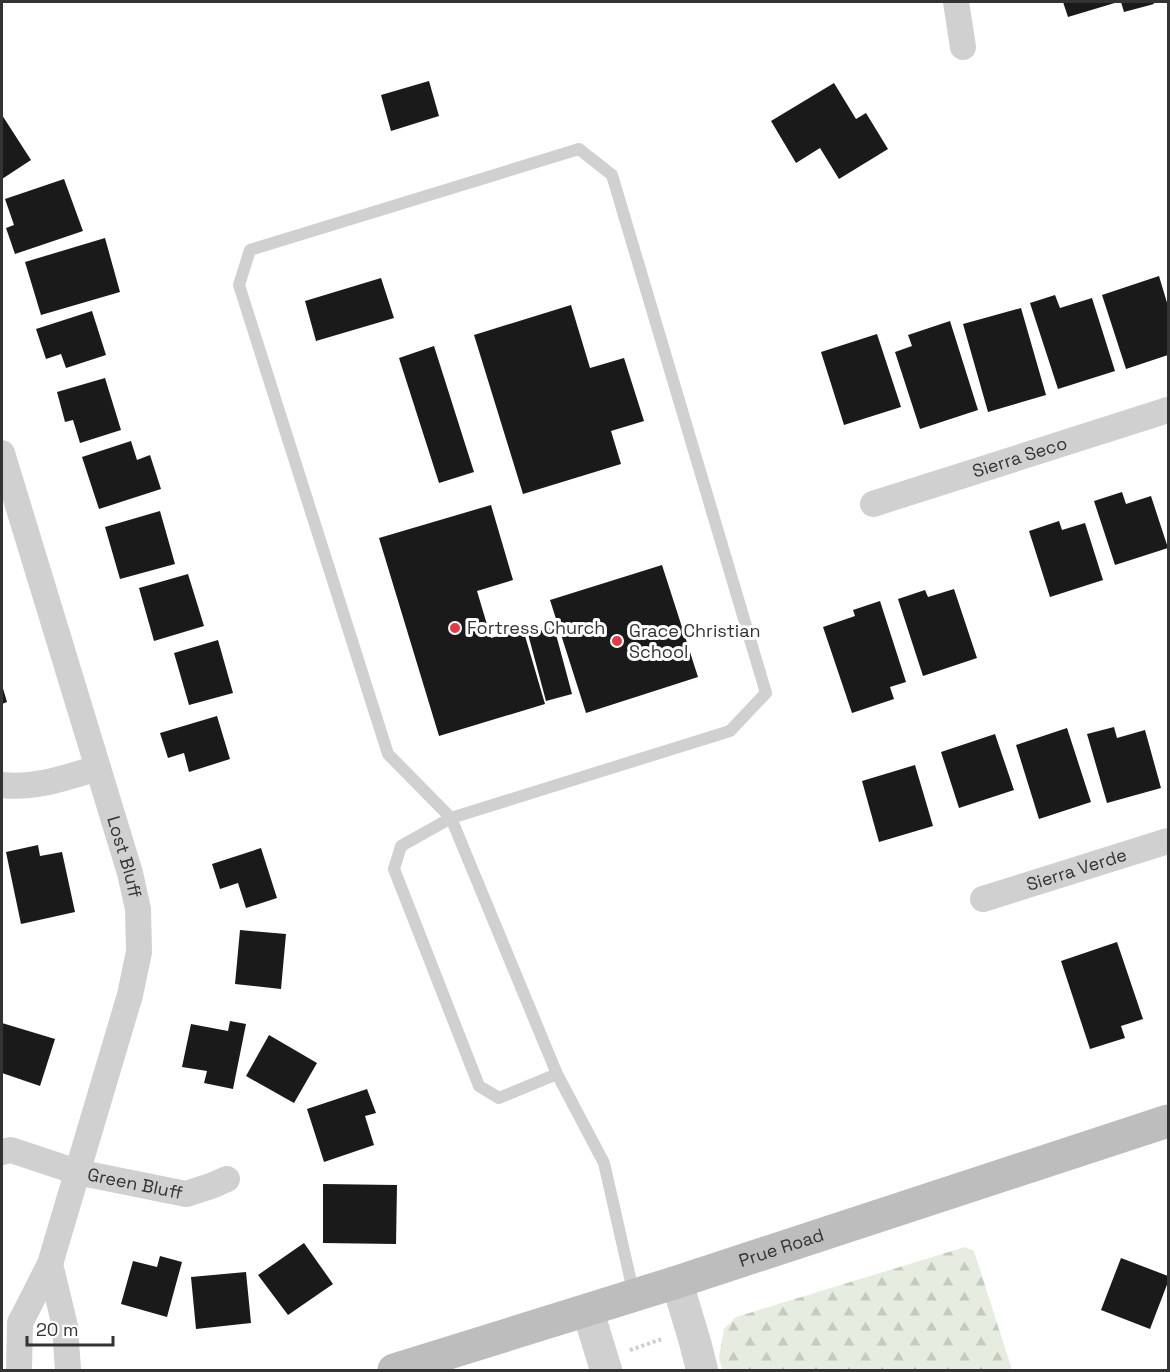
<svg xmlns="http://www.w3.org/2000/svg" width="1170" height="1372" font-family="'Space Grotesk',sans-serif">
<defs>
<pattern id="forest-firs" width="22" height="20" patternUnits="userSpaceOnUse" patternTransform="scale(1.5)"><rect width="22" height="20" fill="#e6ecdf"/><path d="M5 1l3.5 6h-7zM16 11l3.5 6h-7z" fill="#c6cbc0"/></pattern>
</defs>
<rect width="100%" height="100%" fill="#fff"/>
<path fill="url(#forest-firs)" d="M 965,1247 L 974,1251 L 1012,1370 L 722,1370 L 719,1357 L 724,1329 L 736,1317 Z"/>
<path fill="#1a1a1a" d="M 1063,2 L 1118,2 L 1068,17 Z
M 1121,2 L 1153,2 L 1154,4 L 1124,12 Z
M 429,81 L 439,116 L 391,131 L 381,95 Z
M 834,83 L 856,119 L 866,113 L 888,149 L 839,179 L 820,148 L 796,163 L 771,121 Z
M 2,115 L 31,160 L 2,179 Z
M 64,179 L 83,231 L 15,254 L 6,228 L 14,225 L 5,199 Z
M 105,238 L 120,292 L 41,315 L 25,262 Z
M 1159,276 L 1168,306 L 1168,355 L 1126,369 L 1102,295 Z
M 381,278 L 394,318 L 316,341 L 305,301 Z
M 1055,295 L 1060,308 L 1092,298 L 1115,371 L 1058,389 L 1030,303 Z
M 571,305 L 590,368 L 624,358 L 644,421 L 611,431 L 621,464 L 523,494 L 474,335 Z
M 1021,308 L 1046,395 L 988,412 L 963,324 Z
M 92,311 L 106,355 L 66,368 L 61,354 L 46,359 L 36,329 Z
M 950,321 L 978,410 L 920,429 L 895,352 L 912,346 L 908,335 Z
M 877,334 L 901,407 L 844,425 L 821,352 Z
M 434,346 L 474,472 L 439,483 L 399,358 Z
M 105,378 L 121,430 L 80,443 L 73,420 L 65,422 L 57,392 Z
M 131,441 L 137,460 L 150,455 L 161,489 L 99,509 L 82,457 Z
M 1122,492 L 1126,504 L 1151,496 L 1168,548 L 1115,565 L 1094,501 Z
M 491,505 L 513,580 L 477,591 L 491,638 L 523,629 L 545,704 L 439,736 L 379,538 Z
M 160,511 L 175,564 L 120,579 L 105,527 Z
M 1059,521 L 1062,530 L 1085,523 L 1103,580 L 1050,597 L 1029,531 Z
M 662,565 L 698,677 L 586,713 L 550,600 Z
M 188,574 L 204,626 L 154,641 L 139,588 Z
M 954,589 L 977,658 L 923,676 L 898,599 L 925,590 L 928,597 Z
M 880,601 L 906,682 L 890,687 L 894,699 L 852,713 L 823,627 L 855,616 L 853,610 Z
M 554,627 L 572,694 L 546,701 L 528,634 Z
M 218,640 L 233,693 L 189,705 L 174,653 Z
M 2,685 L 7,702 L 2,704 Z
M 217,716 L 230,759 L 189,772 L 184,753 L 168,758 L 160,733 Z
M 1114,727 L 1117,738 L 1145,730 L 1161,788 L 1107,803 L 1087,734 Z
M 1067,728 L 1091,802 L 1039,819 L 1016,745 Z
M 995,734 L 1014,790 L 959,808 L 941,752 Z
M 915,765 L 933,826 L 879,842 L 862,781 Z
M 38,845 L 40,856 L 62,852 L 75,912 L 21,924 L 6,852 Z
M 261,848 L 277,898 L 246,908 L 238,883 L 220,889 L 212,864 Z
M 240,930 L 286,934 L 281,989 L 235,984 Z
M 1117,942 L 1143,1019 L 1121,1026 L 1125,1038 L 1090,1049 L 1061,961 Z
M 230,1021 L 246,1024 L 233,1089 L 204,1083 L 207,1071 L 182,1067 L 191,1024 L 228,1031 Z
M 2,1023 L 55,1039 L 40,1086 L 2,1073 Z
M 269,1035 L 317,1063 L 294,1103 L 246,1076 Z
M 367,1089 L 376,1113 L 365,1116 L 374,1145 L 324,1162 L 307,1109 Z
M 323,1184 L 397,1185 L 396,1244 L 323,1243 Z
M 304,1243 L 333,1284 L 288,1315 L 258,1275 Z
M 160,1256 L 182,1262 L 167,1317 L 121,1304 L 133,1261 L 157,1267 Z
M 1121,1258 L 1168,1276 L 1168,1282 L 1150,1329 L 1101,1310 Z
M 246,1272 L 251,1323 L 196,1329 L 191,1277 Z"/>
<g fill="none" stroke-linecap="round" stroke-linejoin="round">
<path stroke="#cdcdcd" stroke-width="4" stroke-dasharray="3 3" stroke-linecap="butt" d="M 630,1350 L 662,1339"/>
<path stroke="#d0d0d0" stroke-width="12" d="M 557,1074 L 499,1098 L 479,1086 L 394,869 L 401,846 L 451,818 L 730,731 L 766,693 L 612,175 L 579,149 L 250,250 L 239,285 L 388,754 L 451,818 L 557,1074 L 604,1163 L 634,1295"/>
<g stroke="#d0d0d0" stroke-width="26">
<path d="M 956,2 L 963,47"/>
<path id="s1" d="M 2,453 L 130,873 L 138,909 L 139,952 L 130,995 L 50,1264 L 20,1323 L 19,1370"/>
<path id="s2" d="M 873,504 L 1168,410"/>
<path d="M 2,785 C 35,789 67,777 98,768"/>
<path id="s3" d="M 983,899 L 1168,841"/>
<path id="s4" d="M 2,1152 L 11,1150 L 77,1172 L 186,1194 L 211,1186 L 227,1179"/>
<path d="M 50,1264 L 65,1326 L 68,1370"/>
</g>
<path stroke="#d0d0d0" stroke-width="32" d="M 677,1282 L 695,1342 L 702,1370
M 588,1311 L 606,1370"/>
<path stroke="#bdbdbd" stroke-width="33" id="s5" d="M 394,1370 L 677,1282 L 1168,1121"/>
</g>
<g fill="#e63946" stroke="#fff" stroke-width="2">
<circle cx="455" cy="628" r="6"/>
<circle cx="617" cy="641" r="6"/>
</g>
<g text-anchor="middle" stroke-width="6" stroke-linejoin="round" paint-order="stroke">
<g font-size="18" fill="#333" stroke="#fff">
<text dy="6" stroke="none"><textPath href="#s2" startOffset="154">Sierra Seco</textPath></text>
<text dy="6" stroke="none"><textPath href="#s1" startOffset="422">Lost Bluff</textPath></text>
<text dy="6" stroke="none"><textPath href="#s3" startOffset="98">Sierra Verde</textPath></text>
<text dy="6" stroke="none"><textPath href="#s4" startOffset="138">Green Bluff</textPath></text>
<text dy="6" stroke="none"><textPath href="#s5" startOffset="406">Prue Road</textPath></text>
</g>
<g font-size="18" fill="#333" stroke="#fff" text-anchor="start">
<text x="467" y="634">Fortress Church</text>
<text x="629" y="637">Grace Christian<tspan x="629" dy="21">School</tspan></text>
</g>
</g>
<rect width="1170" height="1372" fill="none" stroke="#333333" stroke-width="6"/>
<path d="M27 1336v9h86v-9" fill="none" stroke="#333333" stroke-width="3"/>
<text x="36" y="1336" font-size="18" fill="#333333" stroke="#ffffff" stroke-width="4.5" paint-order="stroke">20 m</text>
</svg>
